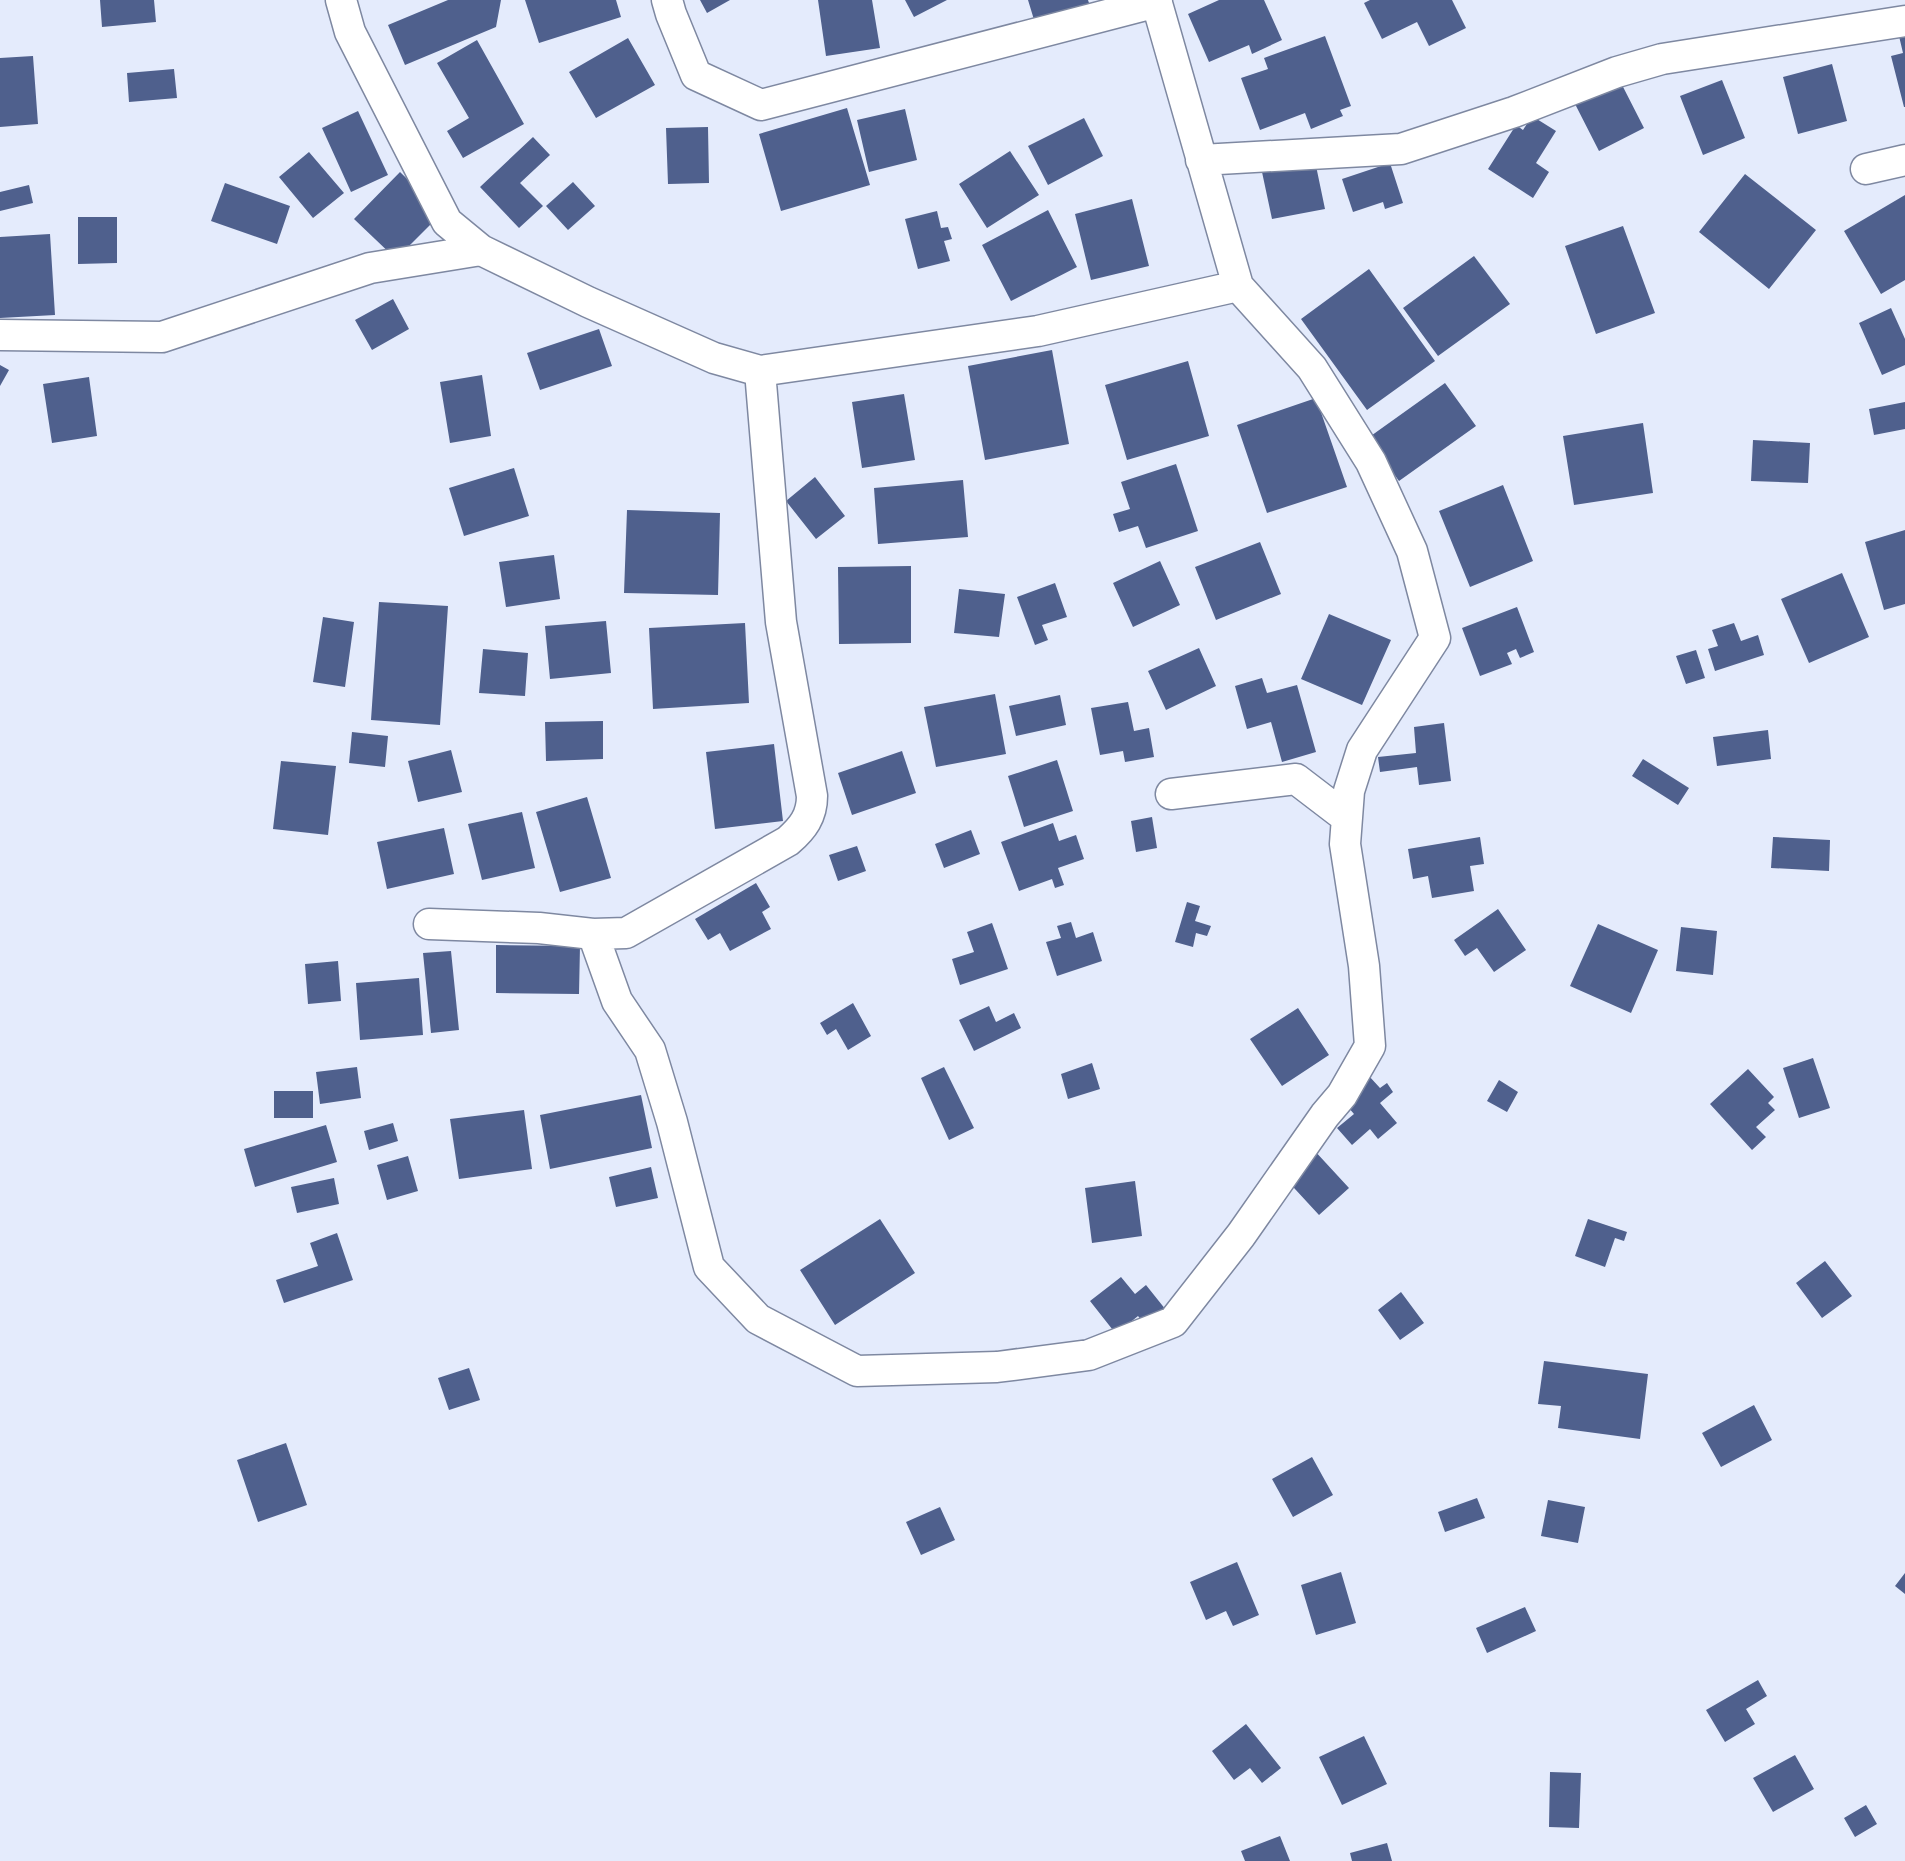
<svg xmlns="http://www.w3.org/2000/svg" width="1905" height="1861" font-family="Poppins,sans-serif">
<rect width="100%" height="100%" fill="#e4ebfc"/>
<path fill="#4f608d" d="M 100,0 L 154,0 L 156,22 L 102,27 Z
M 448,0 L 501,0 L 496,27 L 405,65 L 388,25 Z
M 525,0 L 616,0 L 621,17 L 539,43 Z
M 700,0 L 730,0 L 707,13 Z
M 818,0 L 872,0 L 880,48 L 826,56 Z
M 905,0 L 947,0 L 914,17 Z
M 1028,0 L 1088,0 L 1090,6 L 1035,23 Z
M 1219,0 L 1264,0 L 1282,40 L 1252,54 L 1249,45 L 1209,62 L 1188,14 Z
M 1370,0 L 1452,0 L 1466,28 L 1429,46 L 1417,22 L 1382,39 L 1364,3 Z
M 1905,35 L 1905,107 L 1904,107 L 1891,56 L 1903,53 L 1899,36 Z
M 1325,36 L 1351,106 L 1340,110 L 1343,116 L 1311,129 L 1305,113 L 1260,130 L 1241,78 L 1268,69 L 1264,58 Z
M 628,38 L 655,85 L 596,118 L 569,72 Z
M 477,40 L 524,124 L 463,158 L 447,131 L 469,118 L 437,63 Z
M 33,56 L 38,124 L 0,127 L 0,58 Z
M 1832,64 L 1847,121 L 1798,134 L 1783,77 Z
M 174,69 L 177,98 L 129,102 L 127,73 Z
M 1619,79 L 1644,128 L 1599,151 L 1574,102 Z
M 1722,80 L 1745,138 L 1703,155 L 1680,96 Z
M 847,108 L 870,185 L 781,211 L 759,134 Z
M 905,109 L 917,160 L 869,172 L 857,120 Z
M 358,111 L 388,175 L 351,192 L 322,128 Z
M 1532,116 L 1556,131 L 1536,163 L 1549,172 L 1533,198 L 1488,169 L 1516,125 L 1523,130 Z
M 1084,118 L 1103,156 L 1048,185 L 1028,146 Z
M 708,127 L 709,183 L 668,184 L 666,128 Z
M 533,137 L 550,155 L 520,183 L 543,206 L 519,228 L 480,187 Z
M 1010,151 L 1039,195 L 987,228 L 959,184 Z
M 309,152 L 344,193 L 313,218 L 279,177 Z
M 1315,161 L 1325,209 L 1272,219 L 1262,172 Z
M 1390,163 L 1403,203 L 1385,209 L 1383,202 L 1353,212 L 1342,179 Z
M 400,172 L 442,213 L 396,259 L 354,219 Z
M 1745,174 L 1816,230 L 1769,289 L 1699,232 Z
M 573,182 L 595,206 L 568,230 L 546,206 Z
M 225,183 L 290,206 L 277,244 L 211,221 Z
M 29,185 L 33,203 L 0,211 L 0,192 Z
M 1905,195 L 1905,280 L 1881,294 L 1844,231 Z
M 1132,199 L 1149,266 L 1091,280 L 1075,214 Z
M 1048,210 L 1077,267 L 1011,301 L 982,245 Z
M 937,211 L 941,228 L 948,227 L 952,239 L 944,241 L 950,261 L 918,269 L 905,219 Z
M 78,217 L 117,217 L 117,263 L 78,264 Z
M 1623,226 L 1655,313 L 1596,334 L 1565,246 Z
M 50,234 L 55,315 L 0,318 L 0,237 Z
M 1474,256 L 1510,304 L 1438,356 L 1403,308 Z
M 1369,269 L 1435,361 L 1367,410 L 1301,319 Z
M 393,299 L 409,329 L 372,350 L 355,320 Z
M 1891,308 L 1905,339 L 1905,365 L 1882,375 L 1859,323 Z
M 599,329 L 612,366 L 540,390 L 527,353 Z
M 1052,350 L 1069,444 L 985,460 L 968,366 Z
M 1188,361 L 1209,436 L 1127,460 L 1105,385 Z
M 0,365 L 9,370 L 0,386 Z
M 482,375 L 491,436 L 450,443 L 440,382 Z
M 89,377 L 97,436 L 52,443 L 43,384 Z
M 1445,383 L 1476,426 L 1399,481 L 1368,438 Z
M 904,394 L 915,460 L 862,468 L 852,402 Z
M 1316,398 L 1347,487 L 1267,513 L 1237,425 Z
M 1905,402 L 1905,429 L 1874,435 L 1869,409 Z
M 1643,423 L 1653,493 L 1574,505 L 1563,436 Z
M 1753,440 L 1810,443 L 1808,483 L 1751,481 Z
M 1176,464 L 1198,531 L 1146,548 L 1138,526 L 1119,532 L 1113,514 L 1130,509 L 1121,482 Z
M 514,468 L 529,516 L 464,536 L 449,488 Z
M 815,477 L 845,516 L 816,539 L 786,501 Z
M 963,480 L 968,537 L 878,544 L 874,488 Z
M 1503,485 L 1533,561 L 1470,587 L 1439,511 Z
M 627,510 L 720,513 L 718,595 L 624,593 Z
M 1905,530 L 1905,604 L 1884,610 L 1865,542 Z
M 1260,542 L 1281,594 L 1216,620 L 1195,567 Z
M 554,555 L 560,599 L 506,607 L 499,562 Z
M 1160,561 L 1180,605 L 1133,627 L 1113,583 Z
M 911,566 L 911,643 L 839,644 L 838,567 Z
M 1842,573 L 1869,637 L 1809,663 L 1781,599 Z
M 1055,583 L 1067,617 L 1042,625 L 1048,640 L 1035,645 L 1017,597 Z
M 959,589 L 1005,594 L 999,637 L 954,633 Z
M 379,602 L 448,606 L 440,725 L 371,720 Z
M 1517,607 L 1534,652 L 1520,658 L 1516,649 L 1507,653 L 1512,664 L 1480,676 L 1462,628 Z
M 1329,614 L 1391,640 L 1362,705 L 1301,679 Z
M 323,617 L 354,622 L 345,687 L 313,682 Z
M 606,621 L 611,673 L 550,679 L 545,626 Z
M 745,623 L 749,703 L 653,709 L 649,628 Z
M 1734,623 L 1741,641 L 1758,635 L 1764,655 L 1715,671 L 1708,649 L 1718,646 L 1712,630 Z
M 1199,648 L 1216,686 L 1166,710 L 1148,671 Z
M 483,649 L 528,653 L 525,696 L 479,693 Z
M 1696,650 L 1705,678 L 1686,684 L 1676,656 Z
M 1262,678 L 1267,693 L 1297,685 L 1316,752 L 1282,762 L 1271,722 L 1247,729 L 1235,686 Z
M 995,694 L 1006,754 L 936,767 L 924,707 Z
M 1060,695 L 1066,725 L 1016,736 L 1009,706 Z
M 1128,702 L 1134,731 L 1149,728 L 1154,757 L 1125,762 L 1123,751 L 1100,755 L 1091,708 Z
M 603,721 L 603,759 L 546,761 L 545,722 Z
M 1444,723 L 1451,781 L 1419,785 L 1417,767 L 1380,772 L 1378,757 L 1416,753 L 1414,727 Z
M 1768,730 L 1771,759 L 1717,766 L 1713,737 Z
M 352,732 L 388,736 L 385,767 L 349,763 Z
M 774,744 L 783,821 L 715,829 L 706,752 Z
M 451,750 L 462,792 L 418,802 L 408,761 Z
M 902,751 L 916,793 L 852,815 L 838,773 Z
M 1643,759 L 1689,788 L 1678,805 L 1632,776 Z
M 1057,760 L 1073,811 L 1024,827 L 1008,776 Z
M 281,761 L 336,766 L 328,835 L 273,829 Z
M 587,797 L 611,878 L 560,892 L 536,812 Z
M 522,812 L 535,868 L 482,880 L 468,824 Z
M 1152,817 L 1157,848 L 1136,852 L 1131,821 Z
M 1053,823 L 1059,841 L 1076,835 L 1084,859 L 1058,868 L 1064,885 L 1055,888 L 1052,879 L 1019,891 L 1001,842 Z
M 444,828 L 454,874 L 387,889 L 377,842 Z
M 971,830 L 980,854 L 944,868 L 935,844 Z
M 1480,837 L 1484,864 L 1470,866 L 1474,891 L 1432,898 L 1428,876 L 1413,879 L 1408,849 Z
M 1773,837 L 1830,840 L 1829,871 L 1771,868 Z
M 857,846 L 866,871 L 838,881 L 829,855 Z
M 756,883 L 770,907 L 762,912 L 771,929 L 730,951 L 720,933 L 708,940 L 695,919 Z
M 1187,902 L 1200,906 L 1195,921 L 1211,926 L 1207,936 L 1196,933 L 1193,947 L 1175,942 Z
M 1498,909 L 1526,950 L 1494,972 L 1477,948 L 1465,956 L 1454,940 Z
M 1071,922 L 1076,938 L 1093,932 L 1102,961 L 1057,976 L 1046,942 L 1061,938 L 1057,926 Z
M 992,923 L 1008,969 L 960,985 L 952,959 L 974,952 L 967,932 Z
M 1598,924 L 1658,950 L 1631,1013 L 1570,986 Z
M 1681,927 L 1717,931 L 1713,975 L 1676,971 Z
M 496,945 L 580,946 L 579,994 L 496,993 Z
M 451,951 L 459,1030 L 431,1033 L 423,953 Z
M 338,961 L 341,1001 L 308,1004 L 305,964 Z
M 419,978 L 423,1035 L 360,1040 L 356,983 Z
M 853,1003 L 871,1036 L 848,1050 L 836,1029 L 827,1035 L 820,1023 Z
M 989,1006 L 996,1022 L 1014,1013 L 1021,1028 L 974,1051 L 959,1020 Z
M 1298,1008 L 1329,1055 L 1282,1086 L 1250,1039 Z
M 1813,1058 L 1830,1108 L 1799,1118 L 1783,1068 Z
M 1092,1063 L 1100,1089 L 1068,1099 L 1061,1074 Z
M 357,1067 L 361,1098 L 320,1104 L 316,1072 Z
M 944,1067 L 974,1128 L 949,1140 L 921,1078 Z
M 1748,1069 L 1774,1097 L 1768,1103 L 1775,1110 L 1756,1127 L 1766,1137 L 1752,1150 L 1710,1104 Z
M 1369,1076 L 1380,1088 L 1387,1083 L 1393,1092 L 1380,1103 L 1397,1123 L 1378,1139 L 1370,1129 L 1352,1145 L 1337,1128 L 1354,1114 L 1342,1100 Z
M 1499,1080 L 1518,1092 L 1507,1112 L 1487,1101 Z
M 274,1091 L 313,1091 L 313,1118 L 274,1118 Z
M 641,1095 L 652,1148 L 550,1169 L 540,1115 Z
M 524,1110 L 532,1169 L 459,1179 L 450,1119 Z
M 393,1123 L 398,1141 L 369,1150 L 364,1131 Z
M 326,1125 L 337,1162 L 255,1187 L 244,1149 Z
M 1313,1149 L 1349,1188 L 1319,1215 L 1283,1176 Z
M 408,1156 L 418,1191 L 387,1200 L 377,1165 Z
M 651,1167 L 658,1198 L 616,1207 L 609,1177 Z
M 334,1178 L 339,1204 L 297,1213 L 291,1187 Z
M 1135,1181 L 1142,1236 L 1092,1243 L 1085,1188 Z
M 880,1219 L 915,1273 L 835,1325 L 800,1270 Z
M 1588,1219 L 1627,1232 L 1624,1241 L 1615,1238 L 1605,1267 L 1575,1256 Z
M 337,1233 L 353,1280 L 284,1303 L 276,1280 L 318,1266 L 310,1243 Z
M 1825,1261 L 1852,1296 L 1822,1318 L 1796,1283 Z
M 1121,1277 L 1135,1294 L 1146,1285 L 1166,1310 L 1146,1326 L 1138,1316 L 1116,1334 L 1090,1301 Z
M 1401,1292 L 1424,1323 L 1400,1340 L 1378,1310 Z
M 1544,1361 L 1648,1374 L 1640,1439 L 1558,1428 L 1561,1406 L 1538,1404 Z
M 469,1368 L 480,1400 L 449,1410 L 438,1378 Z
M 1754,1405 L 1772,1440 L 1721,1467 L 1702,1433 Z
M 286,1443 L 307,1505 L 258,1522 L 237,1460 Z
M 1312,1457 L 1333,1495 L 1293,1517 L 1272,1479 Z
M 1477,1498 L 1485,1518 L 1445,1532 L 1438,1512 Z
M 1548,1500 L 1585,1507 L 1578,1543 L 1541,1536 Z
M 940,1507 L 955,1540 L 921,1555 L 906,1522 Z
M 1237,1562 L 1259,1615 L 1233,1626 L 1226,1611 L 1206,1620 L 1190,1582 Z
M 1341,1572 L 1356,1623 L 1316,1635 L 1301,1585 Z
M 1905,1573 L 1905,1594 L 1895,1586 Z
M 1525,1607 L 1536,1631 L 1487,1653 L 1476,1628 Z
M 1758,1680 L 1767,1696 L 1746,1709 L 1755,1724 L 1725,1742 L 1706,1710 Z
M 1246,1724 L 1281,1768 L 1262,1783 L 1250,1768 L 1234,1780 L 1212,1751 Z
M 1364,1736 L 1387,1784 L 1342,1805 L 1319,1757 Z
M 1795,1755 L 1814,1789 L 1773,1812 L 1753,1778 Z
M 1550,1772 L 1581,1773 L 1579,1828 L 1549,1827 Z
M 1866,1805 L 1877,1824 L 1855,1837 L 1844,1818 Z
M 1280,1836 L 1290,1861 L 1245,1861 L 1241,1851 Z
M 1387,1843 L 1392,1861 L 1352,1861 L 1350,1853 Z"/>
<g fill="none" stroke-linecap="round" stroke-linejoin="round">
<defs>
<path id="street" d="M 341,0 L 350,32 L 447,222 L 481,250 L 588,302 L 714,358 L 760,371 L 1038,331 L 1238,286
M 667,0 L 671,14 L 696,75 L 761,105 L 1157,2
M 1201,160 L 1401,149 L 1514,112 L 1617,72 L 1662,59 L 1905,21
M 1866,169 L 1905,160
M 0,335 L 162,337 L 370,268 L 481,250
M 1171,794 L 1296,779 L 1347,818
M 429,924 L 539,928 L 593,934 L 626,933 L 788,841 C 803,828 812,816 812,796 L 781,622 L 760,371
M 593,934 L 617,1001 L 650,1050 L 672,1122 L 709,1267 L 758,1319 L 857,1371 L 997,1367 L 1089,1355 L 1173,1322 L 1241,1235 L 1325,1115 L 1342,1095 L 1370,1046 L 1364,966 L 1345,844 L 1349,791 L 1362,750 L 1435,638 L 1412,551 L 1371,462 L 1312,368 L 1238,286 L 1156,0"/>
</defs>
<use href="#street" stroke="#7e88a1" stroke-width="33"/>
<use href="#street" stroke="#fff" stroke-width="30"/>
</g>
</svg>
